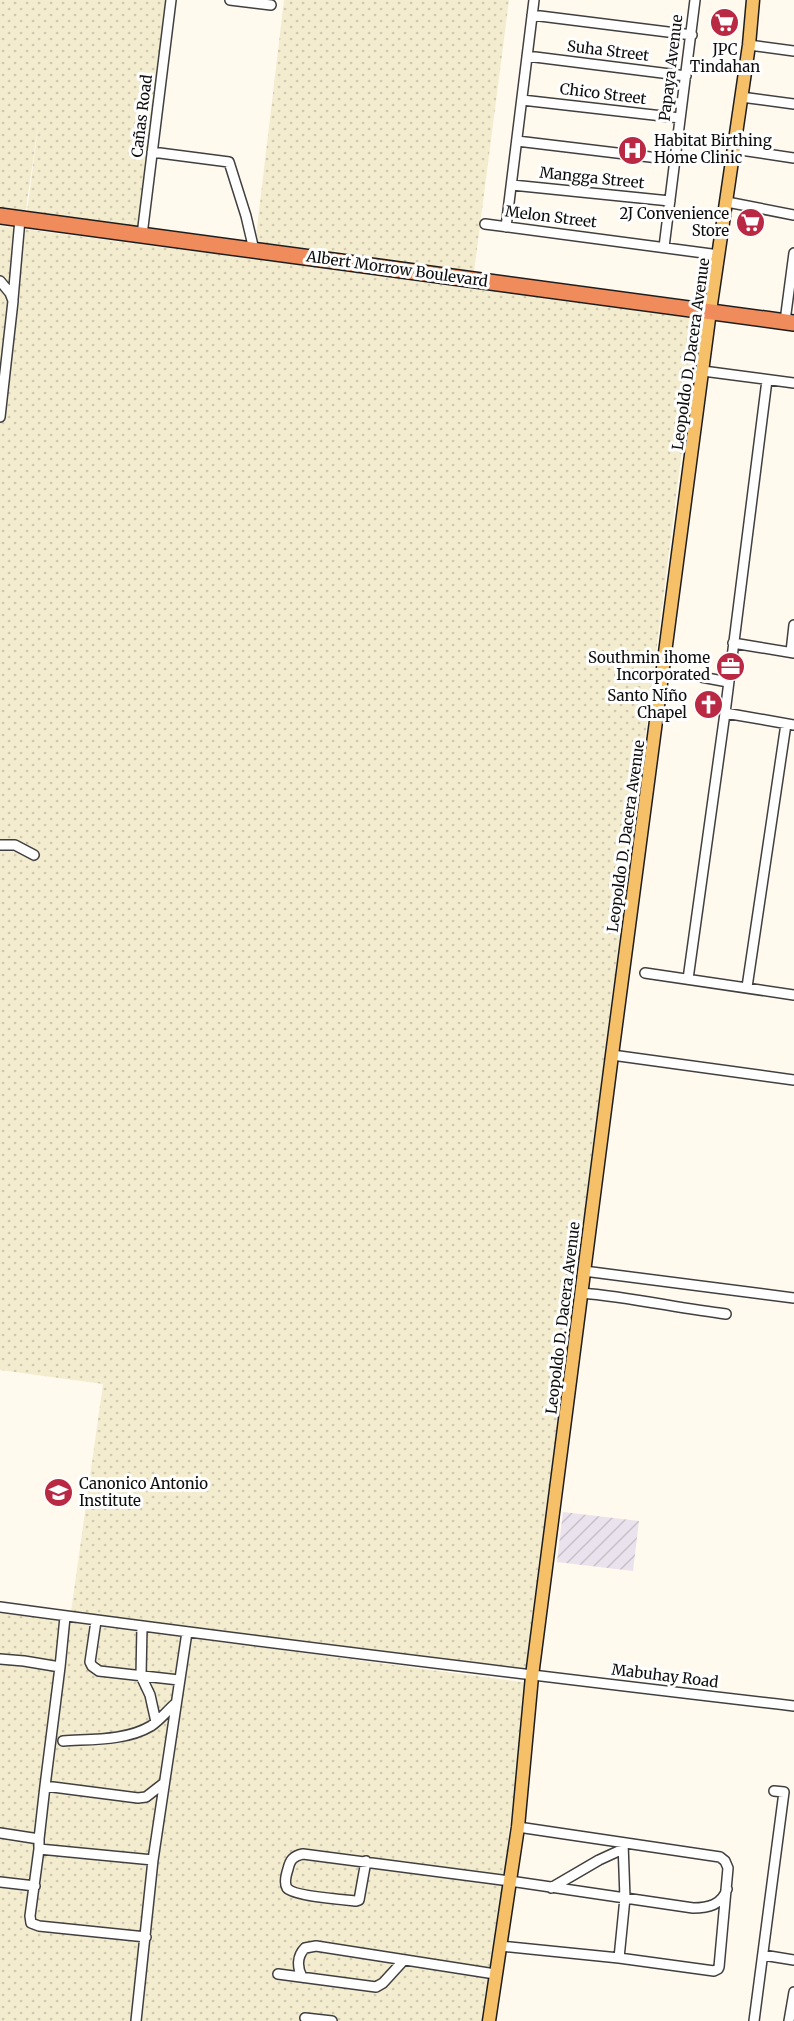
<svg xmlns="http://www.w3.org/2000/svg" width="794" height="2021" font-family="Merriweather,serif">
<defs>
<pattern id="industrial-furrows" width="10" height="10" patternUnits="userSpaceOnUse" patternTransform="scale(1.5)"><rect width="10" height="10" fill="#eae2ec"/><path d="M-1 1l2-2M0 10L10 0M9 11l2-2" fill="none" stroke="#c8c1c9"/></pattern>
<pattern id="farmland-dots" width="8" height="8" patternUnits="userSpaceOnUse" patternTransform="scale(1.5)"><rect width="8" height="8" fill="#f4eccf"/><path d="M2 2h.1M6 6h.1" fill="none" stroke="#d0c9b1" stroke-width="1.8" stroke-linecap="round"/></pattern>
</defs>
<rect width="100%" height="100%" fill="#fff9ee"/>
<path fill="url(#industrial-furrows)" d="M 563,1512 L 639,1521 L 633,1571 L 557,1562 Z"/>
<path fill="url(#farmland-dots)" d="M 0,0 L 171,0 L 142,235 L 26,220 L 39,119 L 25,215 L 0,212 Z
M 284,0 L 509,0 L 474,272 L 255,245 Z
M 0,226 L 699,317 L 526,1669 L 71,1612 L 103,1384 L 0,1370 Z
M 0,1612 L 528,1683 L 485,2021 L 0,2021 Z"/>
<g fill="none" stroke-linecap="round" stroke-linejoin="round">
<defs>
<path id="minor" d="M 230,0 L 271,5
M 532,15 L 692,35
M 749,45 L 794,51
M 527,56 L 686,76
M 741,97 L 794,104
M 522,100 L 680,118
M 517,141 L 675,160
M 734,149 L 794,158
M 152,152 L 229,162 L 246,216 L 254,250
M 512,185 L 670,201
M 727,202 L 794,215
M 485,224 L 719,255
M 506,227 L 534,0
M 142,235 L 171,0
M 664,247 L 695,0
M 0,281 L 10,293 L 13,301 L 0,417
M 13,299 L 20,219
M 785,321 L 794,253
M 703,371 L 794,383
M 733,643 L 794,653
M 791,652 L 794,625
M 696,676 L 728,682
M 725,713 L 794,725
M 0,845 L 15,845 L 34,855
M 645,973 L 794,995
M 688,979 L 725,713 L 767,380
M 747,987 L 786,724
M 612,1055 L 794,1080
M 584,1271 L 794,1298
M 581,1293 C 630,1297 677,1308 726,1314
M 0,1607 C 264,1643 529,1675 794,1706
M 96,1621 L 90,1662 L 92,1666 L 99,1671 L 179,1680
M 142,1626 L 141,1676 L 150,1695 L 156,1722
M 0,1659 L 24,1661 L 60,1667 L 65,1617
M 63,1741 C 90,1739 126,1741 151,1726 C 160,1720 167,1711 175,1704
M 45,1786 L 60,1667
M 0,1833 L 39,1839
M 39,1849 L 153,1860
M 366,1861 L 359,1900 L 356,1901 C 345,1900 293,1896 287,1888 C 284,1883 286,1875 288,1869 C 290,1860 293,1856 303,1854 L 510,1881 L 693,1908 C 708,1908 722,1905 727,1889
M 0,1882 L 35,1886
M 551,1888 L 599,1860 L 623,1849
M 146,1937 L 39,1926 L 31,1923 L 30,1916 L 39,1849 L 39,1839 L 45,1786 L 138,1798 L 146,1797 L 164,1783
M 500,1946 L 619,1958 L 714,1971 L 718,1969 L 719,1967 L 728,1868 L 725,1861 L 720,1857 L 518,1827
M 763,1955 L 794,1960
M 619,1958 L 625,1898 L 623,1843
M 278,1974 L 376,1987 L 383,1983 L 404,1960
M 302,1977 C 297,1967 297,1956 305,1948 L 316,1946 L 495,1974
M 305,2018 L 332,2021
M 136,2021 L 153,1860 L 187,1632
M 754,2021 L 784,1792 L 774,1791
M 789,2021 L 794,1992"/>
<path id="major" d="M 489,2021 L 518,1827 L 532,1676 L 612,1055 L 710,311 L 749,45 L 753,0"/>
<path id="highway" d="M 0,216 L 794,323"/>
</defs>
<use href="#minor" stroke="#404040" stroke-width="12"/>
<use href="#major" stroke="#1e1e1e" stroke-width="15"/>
<use href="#highway" stroke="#1e1e1e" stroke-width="18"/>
<use href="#minor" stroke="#fff" stroke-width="9"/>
<use href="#major" stroke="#f5c068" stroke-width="12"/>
<use href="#highway" stroke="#f08c5b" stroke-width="15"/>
</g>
<defs>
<symbol id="supermarket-disc" viewBox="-11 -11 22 22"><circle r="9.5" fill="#ba2943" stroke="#fff"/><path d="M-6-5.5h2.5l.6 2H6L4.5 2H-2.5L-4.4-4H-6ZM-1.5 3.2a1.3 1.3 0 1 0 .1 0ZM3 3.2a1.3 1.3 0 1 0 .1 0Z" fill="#fff"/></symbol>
<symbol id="hospital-disc" viewBox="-11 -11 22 22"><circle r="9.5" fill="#ba2943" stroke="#fff"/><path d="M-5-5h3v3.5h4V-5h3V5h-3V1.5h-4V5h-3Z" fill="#fff"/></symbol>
<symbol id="office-disc" viewBox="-11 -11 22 22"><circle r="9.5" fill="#ba2943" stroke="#fff"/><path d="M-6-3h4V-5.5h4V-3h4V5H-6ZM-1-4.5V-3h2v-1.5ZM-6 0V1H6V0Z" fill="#fff"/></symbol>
<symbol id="church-disc" viewBox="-11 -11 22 22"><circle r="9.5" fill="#ba2943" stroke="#fff"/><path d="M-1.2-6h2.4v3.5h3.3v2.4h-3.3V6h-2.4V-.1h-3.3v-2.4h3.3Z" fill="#fff"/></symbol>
<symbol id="school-disc" viewBox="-11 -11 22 22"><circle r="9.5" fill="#ba2943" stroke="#fff"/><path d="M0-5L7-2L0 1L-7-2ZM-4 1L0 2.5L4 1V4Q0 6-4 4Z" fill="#fff"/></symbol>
</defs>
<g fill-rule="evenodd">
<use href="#supermarket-disc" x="708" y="6" width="33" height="33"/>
<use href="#hospital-disc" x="616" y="134" width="33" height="33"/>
<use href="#supermarket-disc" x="734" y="206" width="33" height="33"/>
<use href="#office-disc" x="714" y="650" width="33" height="33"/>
<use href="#church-disc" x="692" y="688" width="33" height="33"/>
<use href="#school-disc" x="42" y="1476" width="33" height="33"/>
</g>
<g text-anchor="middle" stroke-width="6" stroke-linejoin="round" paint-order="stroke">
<g font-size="15" fill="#0d0d0d" stroke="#fff" text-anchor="end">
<text x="725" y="55" text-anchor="middle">JPC<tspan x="725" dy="17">Tindahan</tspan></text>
<text x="654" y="146" text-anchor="start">Habitat Birthing<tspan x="654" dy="17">Home Clinic</tspan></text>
<text x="729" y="219">2J Convenience<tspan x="729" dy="17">Store</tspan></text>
<text x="710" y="663">Southmin ihome<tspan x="710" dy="17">Incorporated</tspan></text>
<text x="687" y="701">Santo Niño<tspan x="687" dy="17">Chapel</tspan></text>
<text x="79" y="1489" text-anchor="start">Canonico Antonio<tspan x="79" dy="17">Institute</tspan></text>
</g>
<g font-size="15" fill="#0d0d0d" stroke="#fff">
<text transform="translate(608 51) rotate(7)" y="5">Suha Street</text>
<text transform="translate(671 68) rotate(-83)" y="5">Papaya Avenue</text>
<text transform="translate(603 94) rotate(7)" y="5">Chico Street</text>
<text transform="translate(142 116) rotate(-83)" y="5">Cañas Road</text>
<text transform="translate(592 178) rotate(6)" y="5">Mangga Street</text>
<text transform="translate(551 217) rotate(7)" y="5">Melon Street</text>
<text transform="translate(397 269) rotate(8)" y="5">Albert Morrow Boulevard</text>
<text transform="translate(691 354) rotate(-82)" y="5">Leopoldo D. Dacera Avenue</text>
<text transform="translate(626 836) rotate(-82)" y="5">Leopoldo D. Dacera Avenue</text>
<text transform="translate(563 1318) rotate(-83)" y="5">Leopoldo D. Dacera Avenue</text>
<text transform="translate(665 1676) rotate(7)" y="5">Mabuhay Road</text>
</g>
</g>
</svg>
